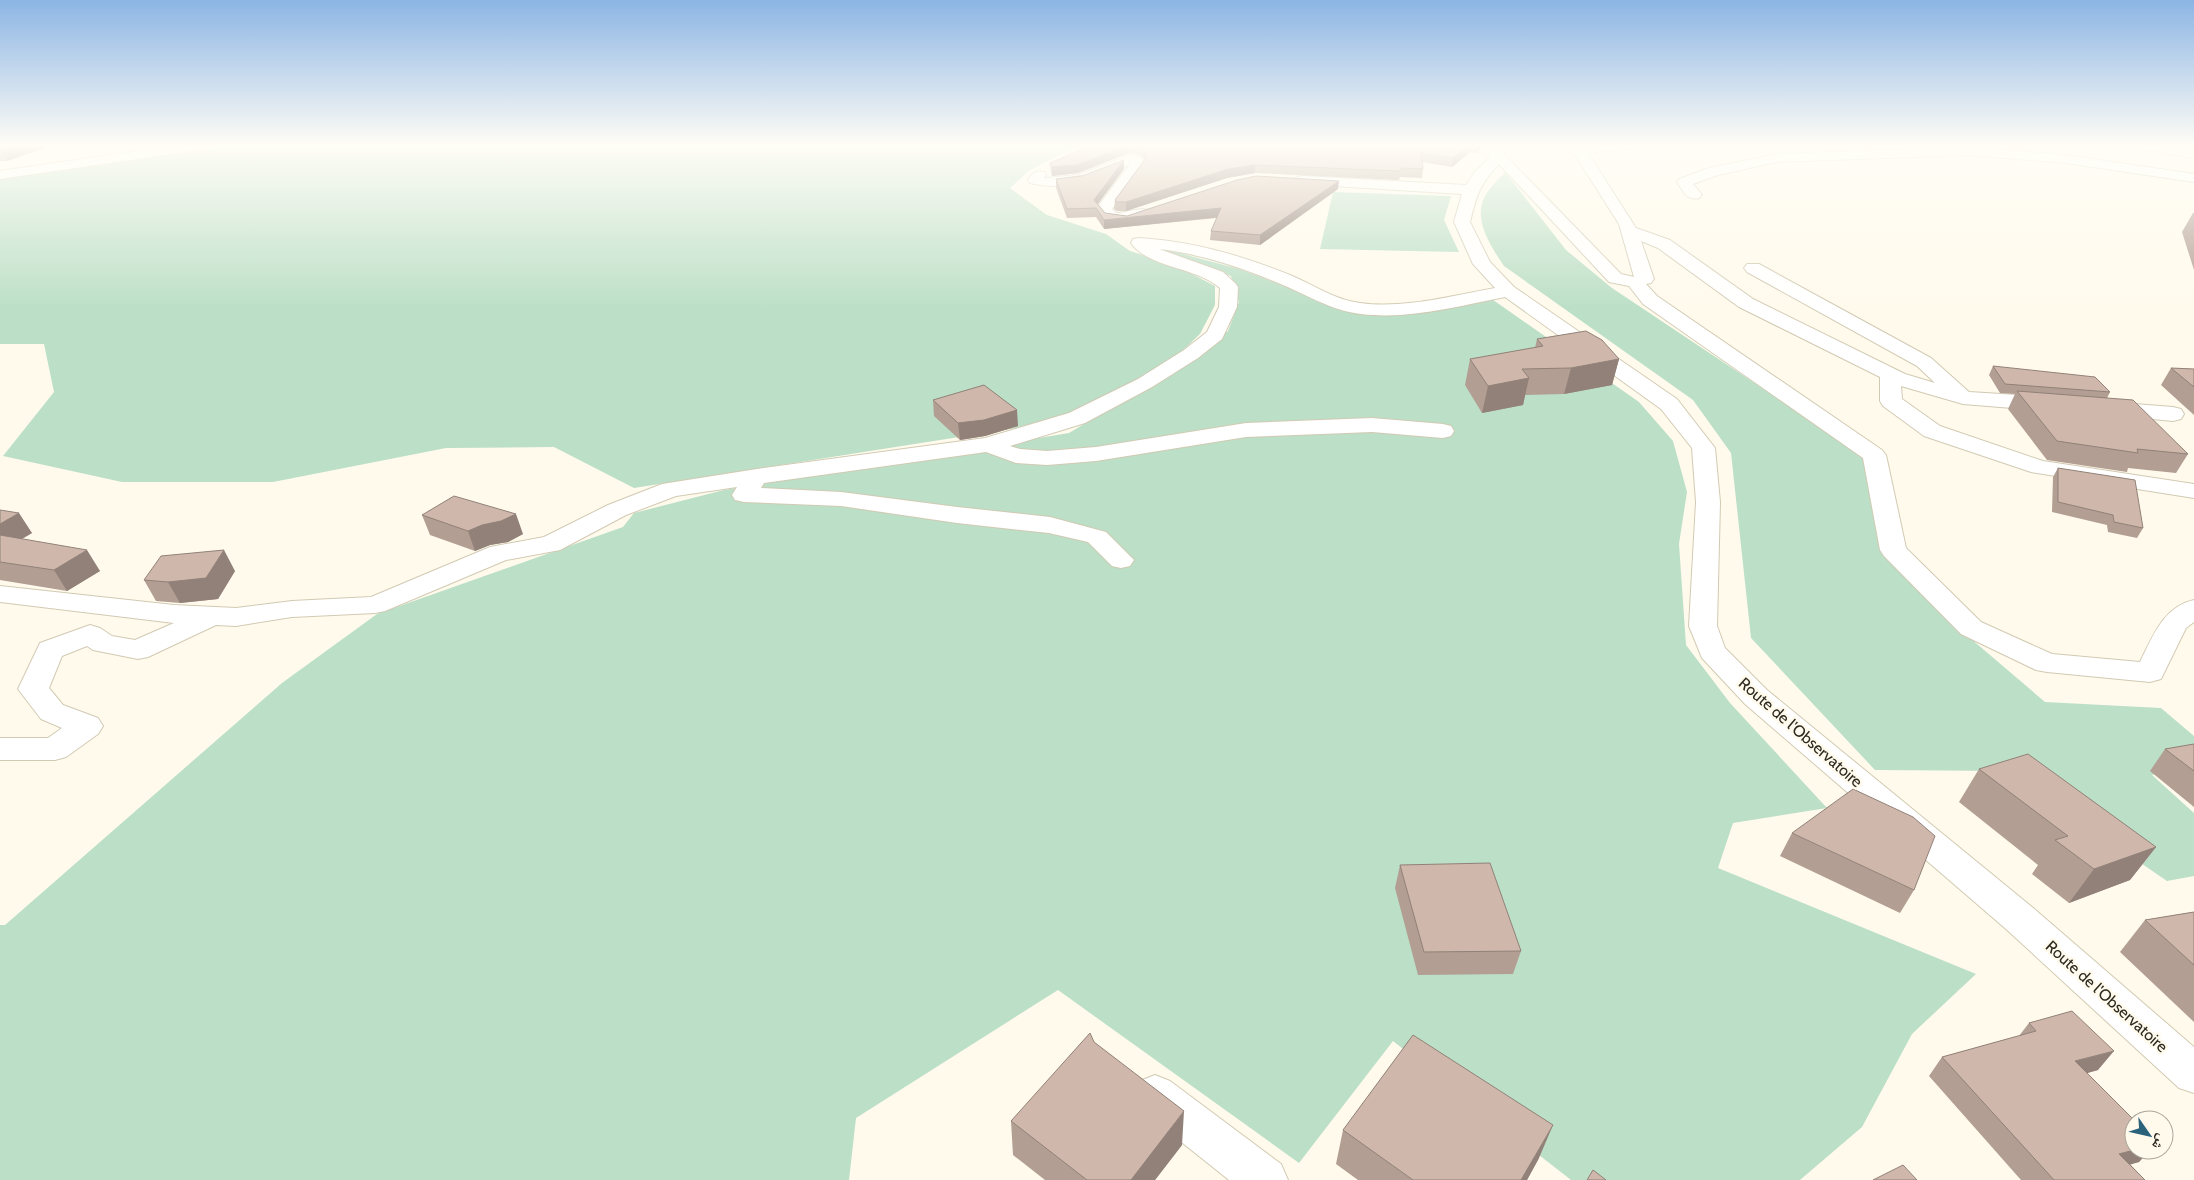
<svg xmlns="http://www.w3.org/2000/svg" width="2194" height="1180" font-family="Cabin,'Noto Naskh Arabic',sans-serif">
<rect width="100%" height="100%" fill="#fffaec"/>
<path fill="#bcdfc7" d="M 217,144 L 1081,144 L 1030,170 L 1010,188 L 1047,215 L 1106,234 L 1130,251 L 1155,259 L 1194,275 L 1215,286 L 1215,305 L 1200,334 L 1179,354 L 1123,390 L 1042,424 L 634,488 L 554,447 L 446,448 L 273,482 L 122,482 L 3,456 L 54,392 L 44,344 L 0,344 L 0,179 Z
M 1505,172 L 1566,250 L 1612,288 L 1870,460 L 1920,589 L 1950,621 L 2045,702 L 2161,708 L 2194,736 L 2194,766 L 2152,775 L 2194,813 L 2194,876 L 2167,881 L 2006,771 L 1875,770 L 1751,638 L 1731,453 L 1693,400 L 1504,266 C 1492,248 1472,220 1485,196 C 1490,187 1499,179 1505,172 Z
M 1333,192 L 1451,196 L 1444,220 L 1459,252 L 1320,249 Z
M 1153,246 L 1239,269 L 1356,312 L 1489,297 L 1639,402 L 1673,441 L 1687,492 L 1679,544 L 1686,645 L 1730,703 L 1827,808 L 1733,823 L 1718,868 L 1976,974 L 1912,1034 L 1862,1127 L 1800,1180 L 1571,1180 L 1393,1041 L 1299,1163 L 1058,990 L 856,1118 L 849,1180 L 0,1180 L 0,925 L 5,925 L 282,683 L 377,614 L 623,527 L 634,513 L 724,490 L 1069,433 L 1186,363 L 1228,331 L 1239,302 L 1231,276 Z"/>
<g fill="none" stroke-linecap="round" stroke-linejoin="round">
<defs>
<path id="minor" d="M 185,144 L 220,144 L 213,148 L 0,179 L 0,171 Z
M 1495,144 L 1509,144 L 1504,154 L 1621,274 L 1634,277 L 1619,224 L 1568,144 L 1640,144 L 1633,148 L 1588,153 L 1636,228 L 1670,240 L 1753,299 L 1905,374 L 1935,383 L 1917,366 L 1747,272 L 1744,268 L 1747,264 L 1759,264 L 1931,358 L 1969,392 L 2049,397 L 2057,399 L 2060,404 L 2057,409 L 2049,411 L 1963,404 L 1901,386 L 1902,399 L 1940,426 L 2043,461 L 2194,484 L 2194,498 L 2031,472 L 1924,436 L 1883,406 L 1880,401 L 1880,377 L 1739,307 L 1658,248 L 1641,241 L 1654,279 L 1651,283 L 1646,284 L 1657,296 L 1882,450 L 1886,455 L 1906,548 L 1981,622 L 2052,654 L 2140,662 C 2153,636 2163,607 2194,600 L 2194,622 L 2186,628 L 2161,679 L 2150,682 L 2047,672 L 2036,670 L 1961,634 L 1884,556 L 1880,550 L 1863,458 L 1643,304 L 1629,286 L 1609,282 L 1499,164 C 1479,185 1477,195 1470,222 L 1490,262 L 1514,287 L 1677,399 L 1715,448 L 1720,502 L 1717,626 L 1725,648 L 1767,690 L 2032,907 L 2194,1047 L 2194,1093 L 2179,1088 L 2006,929 L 1745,704 L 1702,658 L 1689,626 L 1696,502 L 1692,448 L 1661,409 L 1505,297 C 1458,306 1409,320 1361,314 C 1333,311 1309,296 1283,285 C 1243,268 1202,254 1159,249 L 1223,272 L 1235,283 L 1238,287 L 1237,307 L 1222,339 L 1198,358 L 1152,387 L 1085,423 L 1010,446 L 1020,449 L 1047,451 L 1096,447 L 1246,423 L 1372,418 L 1443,424 L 1451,426 L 1454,431 L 1451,436 L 1443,438 L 1372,432 L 1246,437 L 1096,461 L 1047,465 L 1016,463 L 986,452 L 764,483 L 761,488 L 841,492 L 957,507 L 1050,517 L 1106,532 L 1134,560 L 1130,566 L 1121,568 L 1112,566 L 1088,542 L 1049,533 L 957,523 L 841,506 L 744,502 L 735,500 L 732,495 L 737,487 L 676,496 L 626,515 L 560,550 L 506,560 L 385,611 L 375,613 L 292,617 L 236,626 L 216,625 L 148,657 L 138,659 L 93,650 L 87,646 L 62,656 L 49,688 L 63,705 L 98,718 L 103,726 L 98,734 L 66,757 L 55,760 L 0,760 L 0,738 L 48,738 L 62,728 L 41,719 L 18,689 L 40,643 L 90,625 L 100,628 L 112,636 L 135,640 L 174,623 L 0,602 L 0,586 L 174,605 L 236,608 L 292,601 L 371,597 L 490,547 L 544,537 L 608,505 L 662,484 L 757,469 L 985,438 L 1069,413 L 1138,379 L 1184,350 L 1207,332 L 1219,307 L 1220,288 C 1197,267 1148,268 1131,243 L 1133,239 L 1139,238 C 1191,241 1241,255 1290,275 C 1312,284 1335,300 1360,303 C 1404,309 1451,296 1495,288 L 1473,264 L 1454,222 L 1462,194 L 1302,184 L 1297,183 L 1295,180 L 1297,177 L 1302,176 L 1466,185 L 1474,173 L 1488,159 Z
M 2130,144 L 2160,144 L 2194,150 L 2194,158 L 2137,148 Z
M 1967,147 L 2066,155 L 2194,174 L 2194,182 L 2066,163 L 1967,155 L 1777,162 L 1718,175 L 1693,184 L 1702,195 L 1699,198 C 1687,201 1683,191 1677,182 L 1679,179 L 1709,168 L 1777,154 Z
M 1130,155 L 1142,158 L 1144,165 L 1112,209 L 1116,213 C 1127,213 1137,207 1148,210 L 1150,213 C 1141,225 1118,224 1105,220 L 1096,209 L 1130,164 C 1098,179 1065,192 1030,183 L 1028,180 C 1032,173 1036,170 1044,172 L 1046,175 L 1044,178 L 1046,178 L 1078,175 Z
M 2109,402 L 2173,407 L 2181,409 L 2184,414 L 2181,419 L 2173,421 L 2101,414 L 2098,409 L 2101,404 Z
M 1155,1075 L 1170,1081 L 1281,1164 L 1288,1180 L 1229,1180 L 1140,1109 L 1133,1095 L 1140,1081 Z"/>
</defs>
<use href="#minor" stroke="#d1cab3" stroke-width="2"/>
<use href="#minor" fill="#fff" fill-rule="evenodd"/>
</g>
<path fill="#b29e93" d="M 0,144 L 56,144 L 7,161 L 0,161 Z
M 1095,144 L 1486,144 L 1476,153 L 1470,152 L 1452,167 L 1422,162 L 1423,169 L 1422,178 L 1400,177 L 1399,180 L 1255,173 L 1227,178 L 1126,211 L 1117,211 L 1114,209 L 1115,200 L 1144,160 L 1142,156 L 1129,153 L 1078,173 L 1052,176 L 1051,172 L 1050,163 Z
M 1124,169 L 1098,204 L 1105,213 L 1127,216 L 1338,189 L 1260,245 L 1210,240 L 1211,231 L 1217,218 L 1104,229 L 1096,217 L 1067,218 L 1056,188 L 1056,179 Z
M 2193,213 L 2194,213 L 2194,270 L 2182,232 Z
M 1537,339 L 1619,359 L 1612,385 L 1564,394 L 1525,395 L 1523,405 L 1482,413 L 1465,385 L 1470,359 L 1535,348 Z
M 1993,366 L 2110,392 L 2107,398 L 2188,454 L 2176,473 L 2128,468 L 2127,472 L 2047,460 L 2008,409 L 2015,394 L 2000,393 L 1989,375 Z
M 2171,368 L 2194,369 L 2194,415 L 2161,385 Z
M 933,400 L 1018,426 L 985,436 L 960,440 L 934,416 Z
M 2058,468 L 2143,528 L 2137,538 L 2108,532 L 2107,525 L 2052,512 L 2053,477 Z
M 0,510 L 32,533 L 22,539 L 100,571 L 67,591 L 0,580 Z
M 422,515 L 523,534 L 508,542 L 490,545 L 475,551 L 430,535 Z
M 235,571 L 218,599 L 180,603 L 156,601 L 144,580 Z
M 2194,744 L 2194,807 L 2150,771 L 2165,749 Z
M 1979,769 L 2156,847 L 2130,880 L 2069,903 L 2032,874 L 2038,865 L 1959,802 Z
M 1792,833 L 1914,890 L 1900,913 L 1780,856 Z
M 1400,865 L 1521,951 L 1513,974 L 1418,975 L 1395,888 Z
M 2194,912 L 2194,1022 L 2120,952 L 2145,920 Z
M 2029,1023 L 2098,1070 L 2087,1073 L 2134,1150 L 2150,1150 L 2139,1162 L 2130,1164 L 2145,1180 L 2021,1180 L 1929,1076 L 1942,1057 L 2019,1036 Z
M 1094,1042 L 1182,1145 L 1155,1180 L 1045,1180 L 1013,1155 L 1011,1121 Z
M 1343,1130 L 1539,1158 L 1527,1180 L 1358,1180 L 1336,1164 Z"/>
<path fill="#918178" d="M 15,144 L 56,144 L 7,161 L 0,149 Z
M 1471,144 L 1470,152 L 1452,167 L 1453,158 Z
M 1479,144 L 1486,144 L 1476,153 L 1478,145 Z
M 1129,145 L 1129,153 L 1078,173 L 1052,176 L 1052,167 Z
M 1124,160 L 1124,169 L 1094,209 L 1094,200 Z
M 1255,165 L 1255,173 L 1227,178 L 1126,211 L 1126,202 L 1228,169 Z
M 1339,181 L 1338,189 L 1260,245 L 1260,235 Z
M 1221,208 L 1220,217 L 1104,229 L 1104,220 Z
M 1619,359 L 1612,385 L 1564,394 L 1571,368 Z
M 1529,378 L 1523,405 L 1482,413 L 1488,386 Z
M 1017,410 L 1018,426 L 985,436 L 960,440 L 958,423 Z
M 19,513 L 32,533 L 0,551 L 0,524 Z
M 516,514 L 523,534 L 508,542 L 490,545 L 475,551 L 468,531 L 482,525 Z
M 87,550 L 100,571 L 67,591 L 54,570 Z
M 224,550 L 235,571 L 218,599 L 180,603 L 168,582 Z
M 2156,847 L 2130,880 L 2069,903 L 2094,869 Z
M 2114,1051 L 2098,1070 L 2059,1081 L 2075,1061 Z
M 1184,1111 L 1182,1145 L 1155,1180 L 1131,1180 Z
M 1553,1125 L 1539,1158 L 1527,1180 L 1521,1180 Z
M 2134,1150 L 2150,1150 L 2139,1162 L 2102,1173 L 2119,1154 Z"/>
<path fill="#cfb8ab" stroke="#918178" d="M 0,144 L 15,144 L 0,149 Z
M 1095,144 L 1471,144 L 1453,158 L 1421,153 L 1423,169 L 1401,168 L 1401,171 L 1255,165 L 1228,169 L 1126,202 L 1117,202 L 1115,200 L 1146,158 L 1143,148 L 1129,145 L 1077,165 L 1052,167 L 1050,163 Z
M 1124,160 L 1094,200 L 1105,213 L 1127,216 L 1237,180 L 1256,176 L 1339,181 L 1260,235 L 1211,231 L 1221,208 L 1104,220 L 1096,208 L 1067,209 L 1056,179 L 1082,176 Z
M 1586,331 L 1602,340 L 1619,359 L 1571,368 L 1522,369 L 1529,378 L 1488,386 L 1470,359 L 1543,346 L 1537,339 Z
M 1993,366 L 2095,377 L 2110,392 L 2005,384 Z
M 2171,368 L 2194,369 L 2194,387 Z
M 984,385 L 1017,410 L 984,420 L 958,423 L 933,400 Z
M 2017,391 L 2133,400 L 2188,454 L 2137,449 L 2138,453 L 2057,441 Z
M 2058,468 L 2135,480 L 2143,528 L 2114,522 L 2113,515 L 2058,502 Z
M 454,496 L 516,514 L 501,521 L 482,525 L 468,531 L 422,515 Z
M 0,510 L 19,513 L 0,524 Z
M 0,535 L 87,550 L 54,570 L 0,562 Z
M 224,550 L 206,578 L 168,582 L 144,580 L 161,556 Z
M 2194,744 L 2194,771 L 2165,749 Z
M 2028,754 L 2156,847 L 2094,869 L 2055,840 L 2068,836 L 1979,769 Z
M 1853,789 L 1913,817 L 1935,836 L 1914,890 L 1792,833 Z
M 1490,863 L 1521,951 L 1424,952 L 1400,865 Z
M 2194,912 L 2194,965 L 2145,920 Z
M 2072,1011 L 2114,1051 L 2075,1061 L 2134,1120 L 2134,1150 L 2119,1154 L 2145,1180 L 2054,1180 L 1942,1057 L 2036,1031 L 2029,1023 Z
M 1090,1033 L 1094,1042 L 1184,1111 L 1131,1180 L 1087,1180 L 1011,1121 Z
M 1413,1035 L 1553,1125 L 1521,1180 L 1413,1180 L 1343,1130 Z
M 1903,1165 L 1917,1180 L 1873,1180 Z
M 1593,1170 L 1606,1180 L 1587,1180 Z"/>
<linearGradient id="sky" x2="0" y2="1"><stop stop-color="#8cb5e4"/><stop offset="0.47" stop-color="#fffdf6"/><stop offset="1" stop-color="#fffdf6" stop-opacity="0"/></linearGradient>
<rect width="2194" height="309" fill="url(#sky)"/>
<g text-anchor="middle" stroke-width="5" stroke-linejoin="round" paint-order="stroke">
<g font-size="16" fill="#2c2920" stroke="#fffaec">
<text transform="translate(1801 732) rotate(41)" y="6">Route de l'Observatoire</text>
<text transform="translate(2107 996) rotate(42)" y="6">Route de l'Observatoire</text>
</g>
</g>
<g transform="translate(2149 1135) rotate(124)"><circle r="24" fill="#fffaec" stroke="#aba69a"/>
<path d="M0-4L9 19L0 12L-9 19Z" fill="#2a627c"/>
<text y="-8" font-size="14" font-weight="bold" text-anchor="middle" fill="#2c2920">ش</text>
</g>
</svg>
